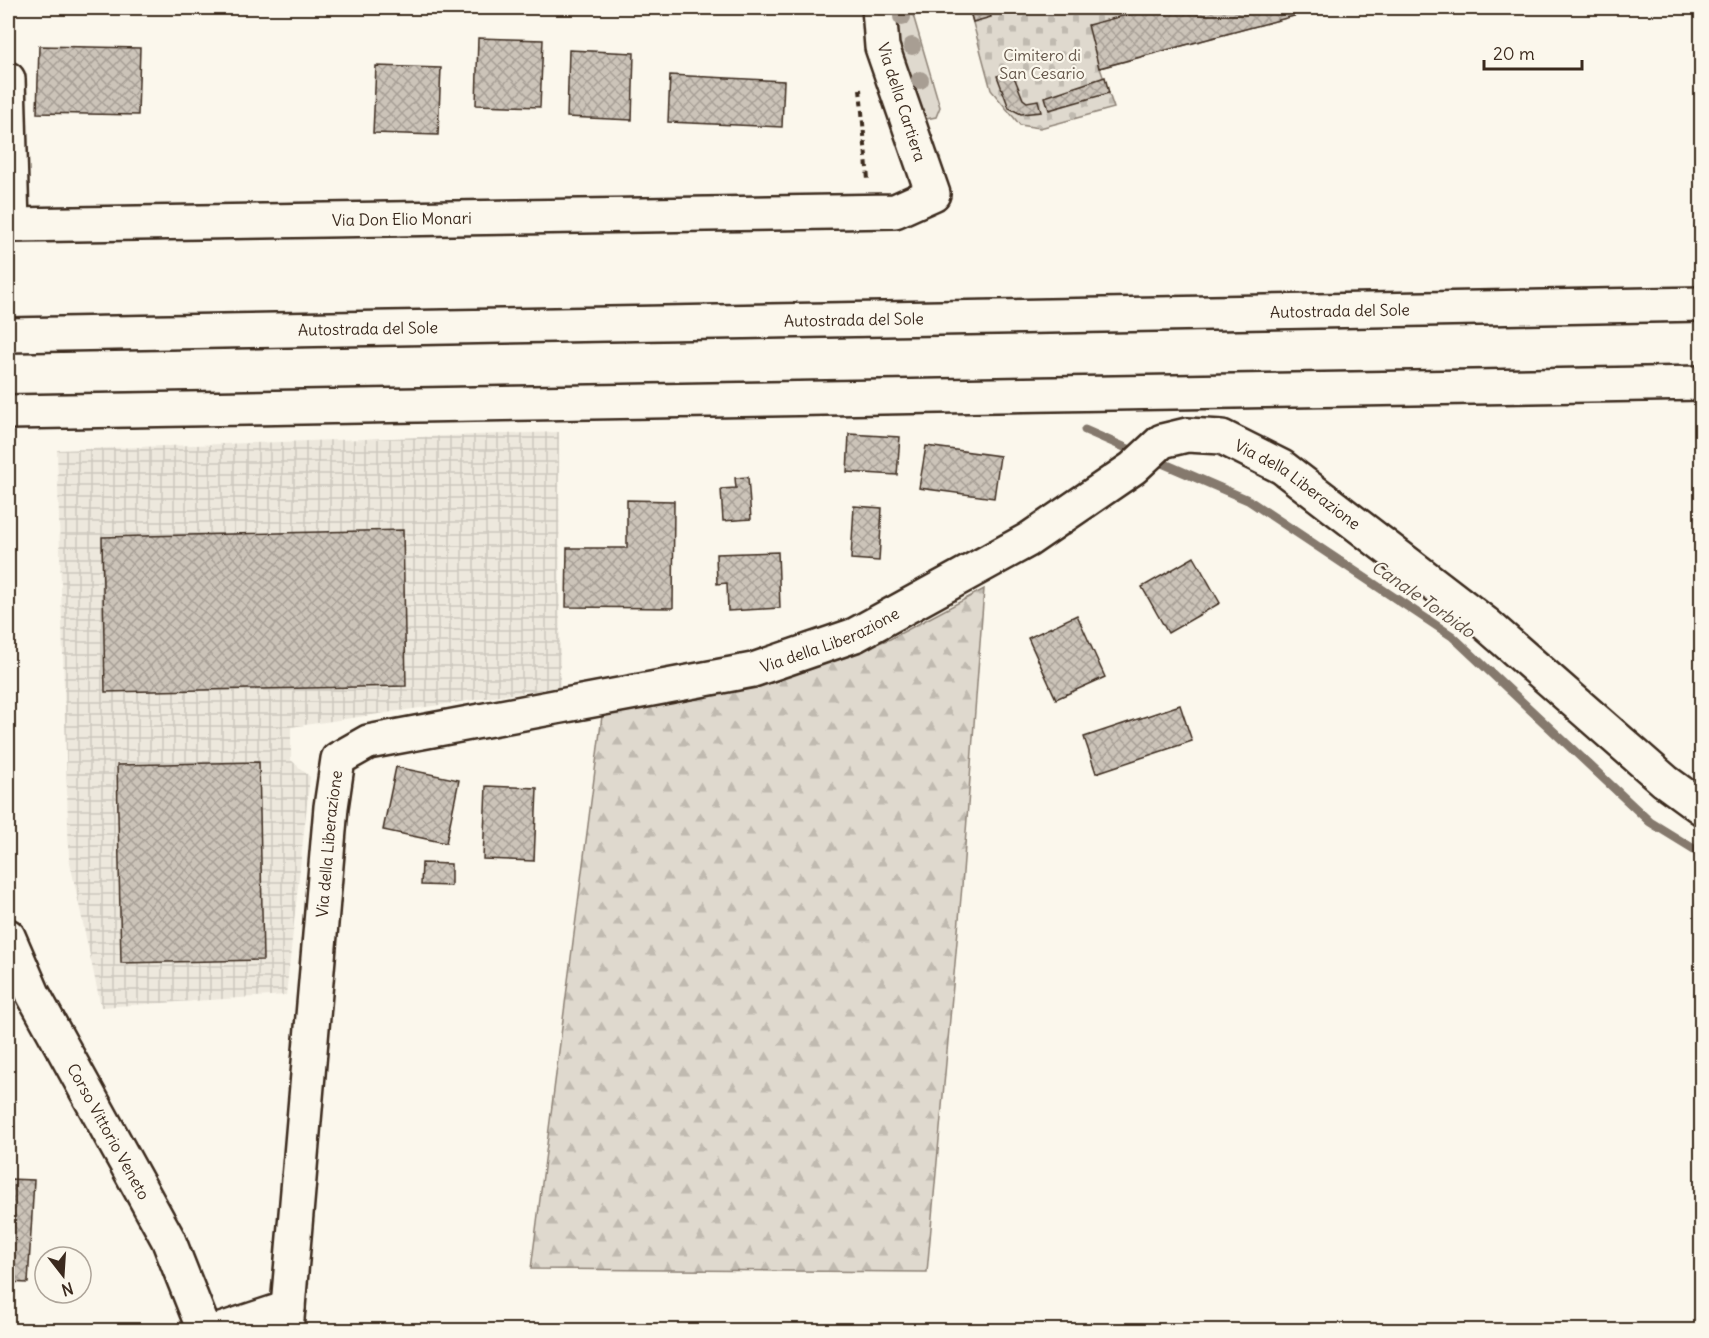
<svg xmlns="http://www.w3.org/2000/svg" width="1709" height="1338" font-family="Delius,sans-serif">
<defs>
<pattern id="industrial-grid" width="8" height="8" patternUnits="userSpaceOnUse" patternTransform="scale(1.5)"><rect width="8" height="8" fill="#ede8dd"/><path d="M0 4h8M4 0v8" fill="none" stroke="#ccc7bd"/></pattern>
<pattern id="forest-firs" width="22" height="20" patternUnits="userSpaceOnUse" patternTransform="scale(1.5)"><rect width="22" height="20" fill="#dfd9ce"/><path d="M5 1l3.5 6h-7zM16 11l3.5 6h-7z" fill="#c0bab0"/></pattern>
<pattern id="cemetery-stones" width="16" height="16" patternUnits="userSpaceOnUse" patternTransform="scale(1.5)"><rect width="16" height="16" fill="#dfd9ce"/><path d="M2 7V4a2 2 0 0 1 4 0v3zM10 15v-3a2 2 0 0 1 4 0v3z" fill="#c0bab0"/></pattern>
<pattern id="building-cross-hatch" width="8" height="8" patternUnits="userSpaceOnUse" patternTransform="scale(1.5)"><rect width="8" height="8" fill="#ccc4b9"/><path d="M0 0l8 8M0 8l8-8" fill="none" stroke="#a79f96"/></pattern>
</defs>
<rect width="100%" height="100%" fill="#fbf7ec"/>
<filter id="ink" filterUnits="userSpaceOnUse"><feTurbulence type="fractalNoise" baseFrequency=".0167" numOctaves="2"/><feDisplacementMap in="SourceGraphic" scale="12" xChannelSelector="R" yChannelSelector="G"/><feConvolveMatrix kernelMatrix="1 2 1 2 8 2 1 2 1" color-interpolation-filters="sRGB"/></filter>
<g filter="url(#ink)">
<path fill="url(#industrial-grid)" d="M 559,432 L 560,687 L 291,727 L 291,760 L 310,777 L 286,995 L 101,1007 L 69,858 L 57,450 Z"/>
<path fill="#dfd9ce" stroke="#8d8276" stroke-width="1.5" d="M 891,8 L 911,8 L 940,107 L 936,117 L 926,119 L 916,111 L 890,20 Z"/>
<path fill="url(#forest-firs)" stroke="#8d8276" stroke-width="1.5" d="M 984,589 L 962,886 L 927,1272 L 531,1269 L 602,716 L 753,686 L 890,639 Z"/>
<path fill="url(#cemetery-stones)" stroke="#8d8276" stroke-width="1.5" d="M 969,8 L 1308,8 L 1309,12 L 1100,68 L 1114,108 L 1040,128 L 1020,125 L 991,90 Z"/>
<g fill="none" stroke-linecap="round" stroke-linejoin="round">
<path stroke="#85796d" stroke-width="9" d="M 1085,430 L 1140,454
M 1153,459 L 1248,500 L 1452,636 L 1650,822 L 1702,854"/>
</g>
<path fill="url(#building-cross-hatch)" stroke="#3b2a1e" stroke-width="1.5" d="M 969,8 L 989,8 L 991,17 L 973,22 Z
M 1153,8 L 1308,8 L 1309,12 L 1099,68 L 1088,25 Z
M 478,38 L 543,40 L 540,107 L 476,105 Z
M 39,46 L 140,48 L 138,115 L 37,113 Z
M 569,50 L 634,53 L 632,120 L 567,117 Z
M 376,66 L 441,68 L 438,135 L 373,133 Z
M 1012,72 L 1023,99 L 1027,102 L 1038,100 L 1041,112 L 1021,114 L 1009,108 L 997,76 Z
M 670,75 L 784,81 L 782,127 L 668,122 Z
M 1105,77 L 1109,93 L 1049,110 L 1045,97 Z
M 849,434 L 900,437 L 897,475 L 847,472 Z
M 926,446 L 1000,456 L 994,498 L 919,488 Z
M 748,477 L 751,519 L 723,521 L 721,489 L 736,488 L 735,478 Z
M 627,500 L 674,501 L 673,608 L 566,607 L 567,548 L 627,548 Z
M 854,506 L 882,508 L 879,561 L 851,559 Z
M 403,530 L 406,686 L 105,692 L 102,537 Z
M 778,552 L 780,608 L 728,611 L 727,583 L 717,584 L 716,554 Z
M 1194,557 L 1220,603 L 1168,633 L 1142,587 Z
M 1077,615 L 1105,677 L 1056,699 L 1028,638 Z
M 1180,705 L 1192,741 L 1096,773 L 1084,737 Z
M 259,762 L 263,960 L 121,963 L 117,765 Z
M 396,767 L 459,780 L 446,843 L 383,830 Z
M 486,786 L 537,788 L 534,861 L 483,859 Z
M 422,863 L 451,864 L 451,886 L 421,885 Z
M 8,1179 L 34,1180 L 28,1283 L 8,1282 Z"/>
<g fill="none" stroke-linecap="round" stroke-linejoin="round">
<defs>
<g id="minor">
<path id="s1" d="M 8,79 L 12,225 L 895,211 L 933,194 L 882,47 L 879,8"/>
<path id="s2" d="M 8,936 L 33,994 L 168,1239 L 204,1330"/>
<path d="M 221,1330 L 288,1308"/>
<path id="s3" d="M 286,1330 L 331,807 L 338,759 L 368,742 L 753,670 L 855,635 L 1028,540 L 1133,468 L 1162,441 L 1187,435 L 1222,437 L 1282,467 L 1485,623 L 1665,781 L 1702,808"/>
</g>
<g id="highway">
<path id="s4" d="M 8,335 L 1702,304"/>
<path d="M 8,412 L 1702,383"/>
</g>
</defs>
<use href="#minor" stroke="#3b2a1e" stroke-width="38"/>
<use href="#highway" stroke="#3b2a1e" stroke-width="38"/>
<path stroke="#3b2a1e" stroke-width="4" stroke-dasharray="6 4.5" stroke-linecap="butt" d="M 860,89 L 868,180"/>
<use href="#minor" stroke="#fbf7ec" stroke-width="33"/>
<use href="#highway" stroke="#fbf7ec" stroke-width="33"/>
</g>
<g fill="#a89e93">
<circle cx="902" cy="17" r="9"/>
<circle cx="912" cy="46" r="9"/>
<circle cx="920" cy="80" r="9"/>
</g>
</g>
<g text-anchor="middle" stroke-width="4.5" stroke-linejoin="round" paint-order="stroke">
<g font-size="16" fill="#64564a" stroke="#fbf7ec">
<text x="1042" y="61">Cimitero di<tspan x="1042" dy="18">San Cesario</tspan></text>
</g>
<g font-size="16" fill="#3b2a1e" stroke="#fbf7ec">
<text transform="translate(902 102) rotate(72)" y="6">Via della Cartiera</text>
<text dy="6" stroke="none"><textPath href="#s1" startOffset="536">Via Don Elio Monari</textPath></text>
<text dy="6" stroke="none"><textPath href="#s4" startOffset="1332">Autostrada del Sole</textPath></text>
<text dy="6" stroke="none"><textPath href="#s4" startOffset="846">Autostrada del Sole</textPath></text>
<text dy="6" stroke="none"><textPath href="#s4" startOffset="360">Autostrada del Sole</textPath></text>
<text dy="6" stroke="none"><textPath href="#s3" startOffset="1622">Via della Liberazione</textPath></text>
<text dy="6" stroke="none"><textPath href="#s3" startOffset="1082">Via della Liberazione</textPath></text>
<text dy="6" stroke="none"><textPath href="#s3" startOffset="488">Via della Liberazione</textPath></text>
<text dy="6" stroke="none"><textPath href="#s2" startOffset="220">Corso Vittorio Veneto</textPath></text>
</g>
<g font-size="18" font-style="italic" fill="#605246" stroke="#fbf7ec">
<text transform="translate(1423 599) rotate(35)" y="6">Canale Torbido</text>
</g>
</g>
<rect width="1709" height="1338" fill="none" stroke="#fbf7ec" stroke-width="30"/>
<rect x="15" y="15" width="1679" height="1308" fill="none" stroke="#3b2a1e" stroke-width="2" filter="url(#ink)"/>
<g transform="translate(63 1275) rotate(163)"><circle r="28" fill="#fbf7ec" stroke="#aea59a" stroke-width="1.5"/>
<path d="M0-4.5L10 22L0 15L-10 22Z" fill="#3b2a1e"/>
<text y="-9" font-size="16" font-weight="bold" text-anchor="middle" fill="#3b2a1e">N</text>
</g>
<path d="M1484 60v9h98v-9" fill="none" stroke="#3b2a1e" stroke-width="3"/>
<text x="1493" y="60" font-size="18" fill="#3b2a1e" stroke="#fbf7ec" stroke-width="4.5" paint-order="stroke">20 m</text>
</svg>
